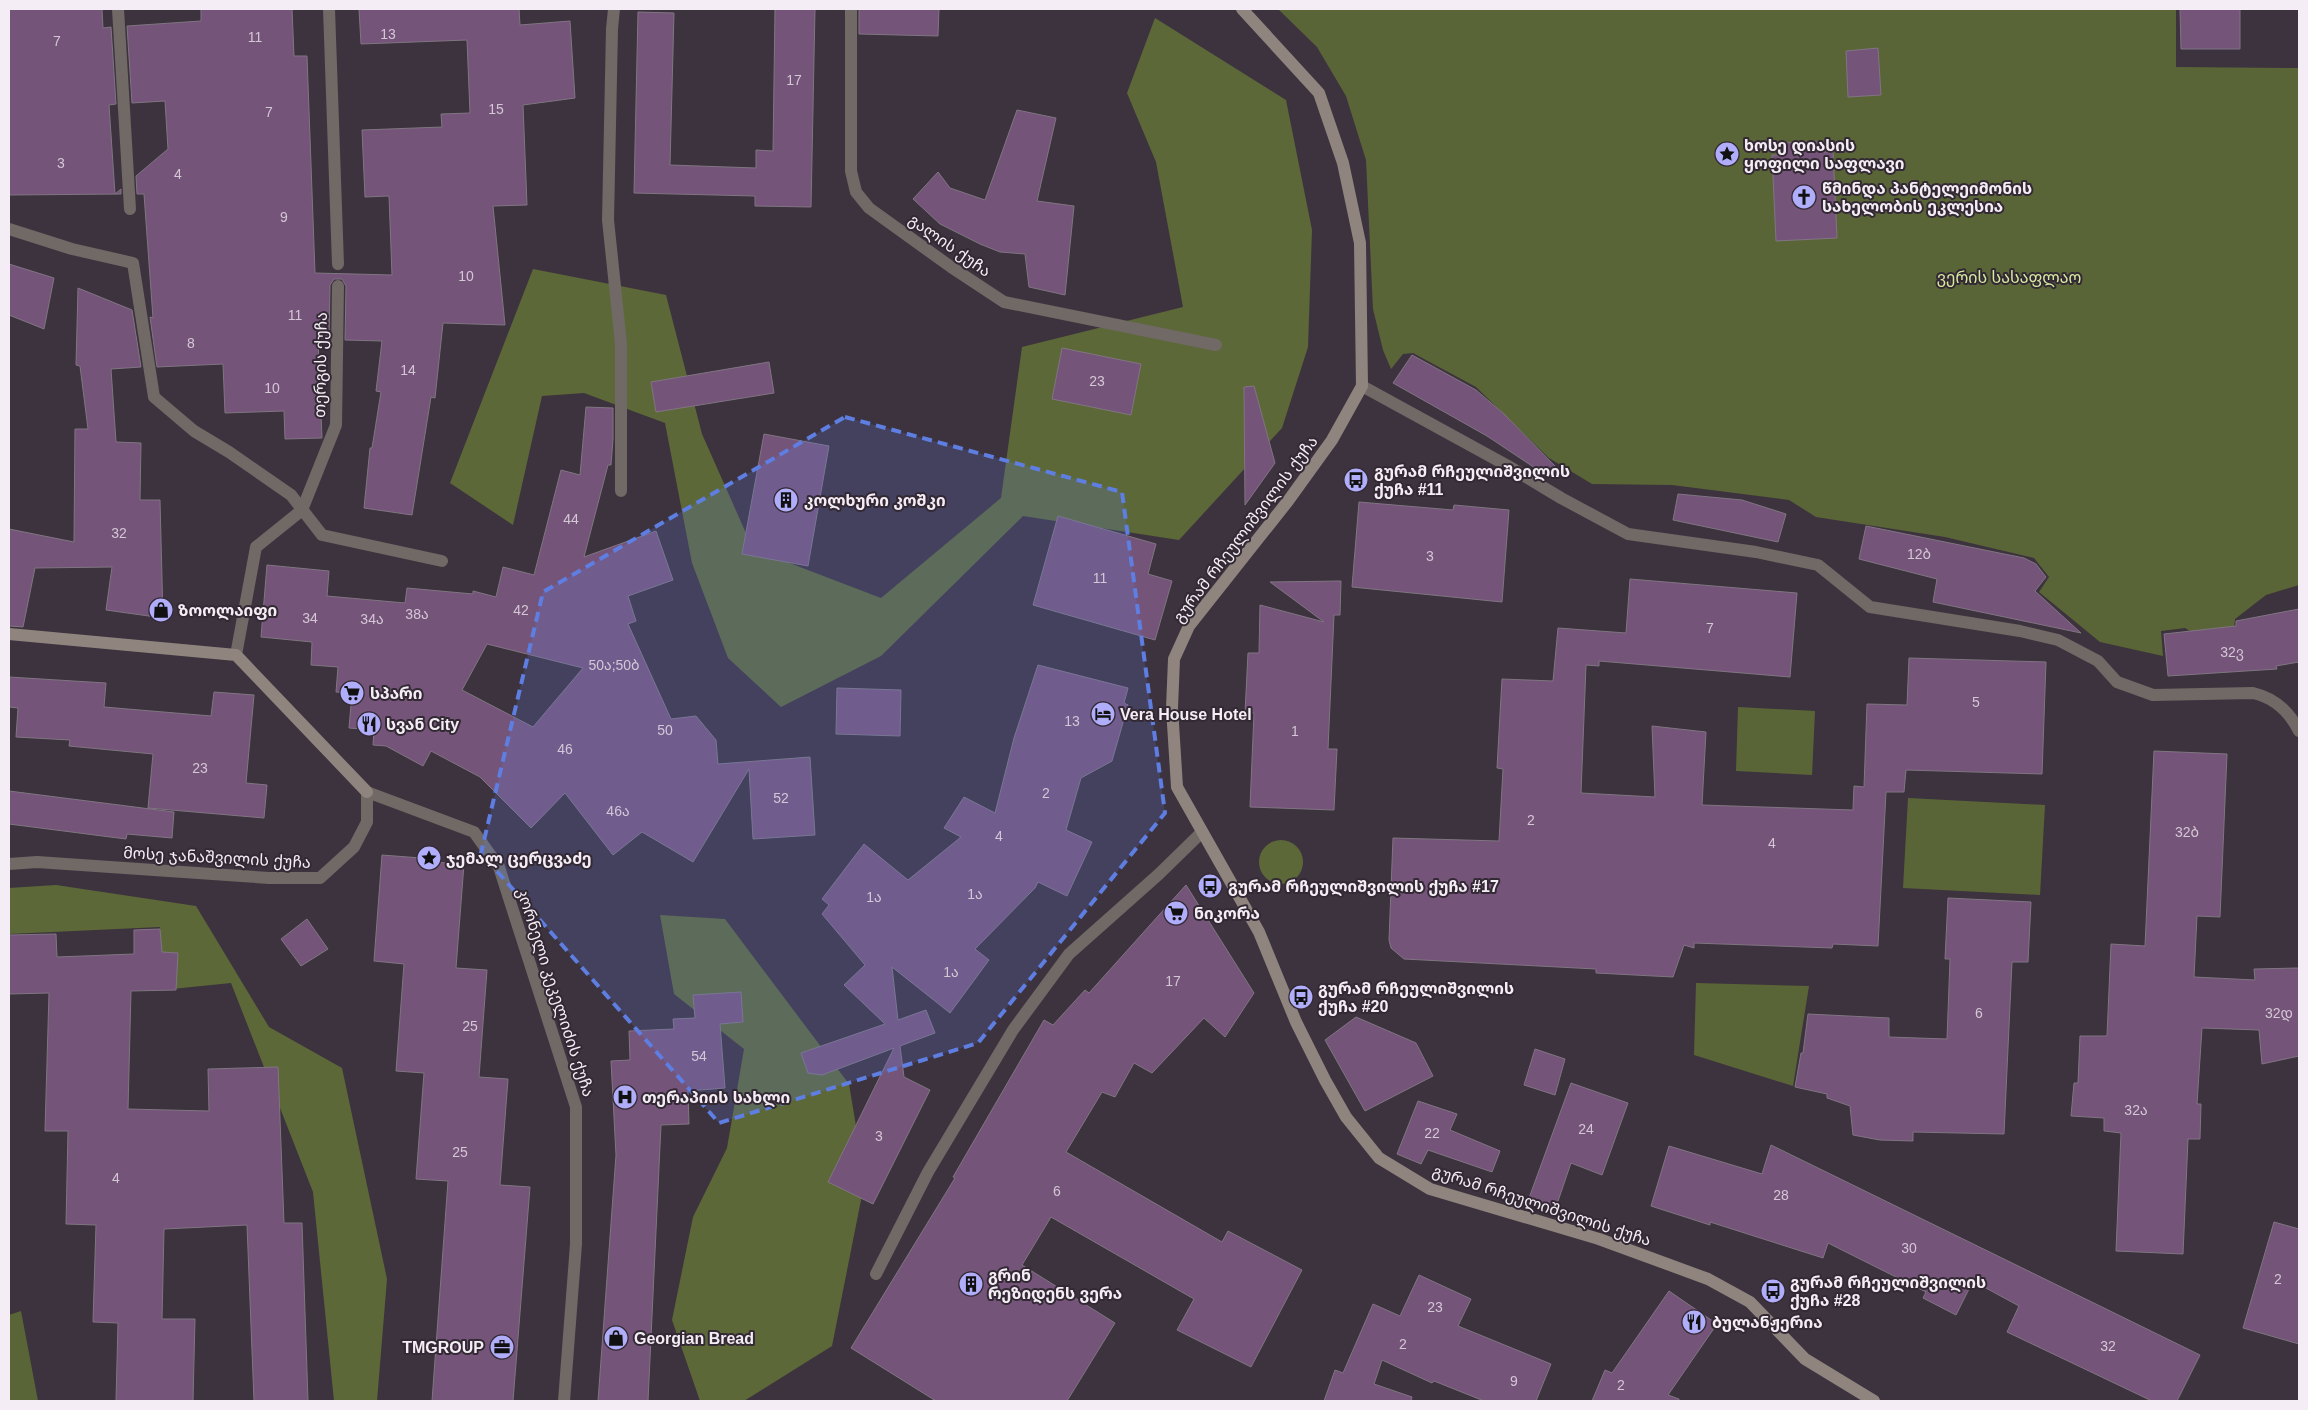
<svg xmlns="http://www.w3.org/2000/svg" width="2308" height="1410" font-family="Helvetica,'Noto Sans Georgian',sans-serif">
<rect width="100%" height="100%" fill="#3d333e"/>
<path fill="#5a6537" d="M 1278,9 L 2176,9 L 2176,67 L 2299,68 L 2299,585 L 2266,595 L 2235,619 L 2233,636 L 2206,641 L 2185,628 L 2161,631 L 2163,656 L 2100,642 L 2039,592 L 2049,577 L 2034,558 L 1945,537 L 1816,517 L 1789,500 L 1672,485 L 1592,484 L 1549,458 L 1476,387 L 1413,353 L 1403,354 L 1391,369 L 1383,350 L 1373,309 L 1366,160 L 1346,96 L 1317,47 Z
M 1738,707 L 1815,711 L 1812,775 L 1736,771 Z
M 1908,798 L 2045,805 L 2040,895 L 1903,888 Z
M 1696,983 L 1809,986 L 1793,1086 L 1694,1055 Z
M 21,1311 L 38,1401 L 9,1401 L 9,1315 Z"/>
<path fill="#5d6839" d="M 1155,18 L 1286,100 L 1312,230 L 1308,347 L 1282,428 L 1179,540 L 1023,516 L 881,656 L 781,707 L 728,658 L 692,563 L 665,423 L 584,393 L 542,396 L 513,525 L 450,483 L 533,269 L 666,295 L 702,434 L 753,549 L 881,598 L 1001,498 L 1022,347 L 1183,307 L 1156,162 L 1127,93 Z
M1259 862a22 22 0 1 1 44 0a22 22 0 1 1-44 0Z
M 56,885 L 196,906 L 269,1027 L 342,1068 L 387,1279 L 377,1401 L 334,1401 L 313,1192 L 231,983 L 162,990 L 160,927 L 9,934 L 9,888 Z
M 660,915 L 725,919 L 849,1084 L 865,1180 L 832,1346 L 744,1401 L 700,1401 L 672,1320 L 693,1217 L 727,1148 L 744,1049 L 674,994 Z"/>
<path fill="#755479" stroke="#807582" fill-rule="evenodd" d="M 9,9 L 102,9 L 103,28 L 111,27 L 116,104 L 109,105 L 115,194 L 121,189 L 121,194 L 9,195 Z
M 201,9 L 292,9 L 294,56 L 307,56 L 315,273 L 392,275 L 389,196 L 365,197 L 362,130 L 442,127 L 441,114 L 470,113 L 467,40 L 361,44 L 359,9 L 519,9 L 520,25 L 570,21 L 575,98 L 523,105 L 527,205 L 493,206 L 505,325 L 443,323 L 435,398 L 431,397 L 412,515 L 364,508 L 370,448 L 372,448 L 381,392 L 376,391 L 382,341 L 345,340 L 346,286 L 342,279 L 334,279 L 330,285 L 329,339 L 318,339 L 322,438 L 285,439 L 284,411 L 225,413 L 223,364 L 157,367 L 150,317 L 153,318 L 144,194 L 137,194 L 136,176 L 168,149 L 165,101 L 132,103 L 127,26 L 201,21 Z
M 775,9 L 815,9 L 811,207 L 755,206 L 755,196 L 634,193 L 638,12 L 674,13 L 670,165 L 756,168 L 756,150 L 773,151 Z
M 859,9 L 939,9 L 938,36 L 859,34 Z
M 2180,9 L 2240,9 L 2240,49 L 2181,49 Z
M 1878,48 L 1881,95 L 1848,97 L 1846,51 Z
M 1017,110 L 1056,118 L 1037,201 L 1074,206 L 1065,295 L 1029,287 L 1025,254 L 1000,252 L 980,244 L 940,224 L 913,199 L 938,172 L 950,188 L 985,200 Z
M 1822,141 L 1823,152 L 1833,152 L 1837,238 L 1776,241 L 1772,155 L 1781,155 L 1780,143 Z
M 9,264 L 54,278 L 44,329 L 9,315 Z
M 78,288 L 132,310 L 141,367 L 111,369 L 116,442 L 141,443 L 140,500 L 160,500 L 163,618 L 106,610 L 112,567 L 35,568 L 23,627 L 9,626 L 9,529 L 74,542 L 75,429 L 88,429 L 80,366 L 76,365 Z
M 1062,348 L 1141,364 L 1131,415 L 1052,399 Z
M 1412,355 L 1476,390 L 1504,414 L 1558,469 L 1550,478 L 1487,436 L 1393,383 Z
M 769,362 L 774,393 L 656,412 L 651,382 Z
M 1254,386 L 1275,463 L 1245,505 L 1244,387 Z
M 586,407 L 613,408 L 613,439 L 611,465 L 608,465 L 584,557 L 656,531 L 673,580 L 628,596 L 636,621 L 628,624 L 671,719 L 696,716 L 716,740 L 718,764 L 810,757 L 815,835 L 753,839 L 749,769 L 693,862 L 642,832 L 613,855 L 565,793 L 531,828 L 480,777 L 431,751 L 423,766 L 386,746 L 373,745 L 374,730 L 349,728 L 352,693 L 336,692 L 338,667 L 311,665 L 312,642 L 261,637 L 267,565 L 329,571 L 327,596 L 405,603 L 407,588 L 473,594 L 473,591 L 496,597 L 503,567 L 534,575 L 561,470 L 580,475 ZM 487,644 L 583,668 L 533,727 L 462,690 Z
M 764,434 L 829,446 L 808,566 L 742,554 Z
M 1678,494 L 1742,500 L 1786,514 L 1778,542 L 1673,520 Z
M 1359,502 L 1453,510 L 1454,505 L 1509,510 L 1502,602 L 1352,587 Z
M 1058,516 L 1156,544 L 1148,574 L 1172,581 L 1155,640 L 1033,605 Z
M 1866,526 L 2024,558 L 2036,564 L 2046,577 L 2035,591 L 2081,633 L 1933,602 L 1937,579 L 1859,559 Z
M 1630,579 L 1797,593 L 1790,677 L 1599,661 L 1599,666 L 1586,665 L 1581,793 L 1655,797 L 1652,726 L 1706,732 L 1702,805 L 1853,810 L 1854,786 L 1864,787 L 1867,704 L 1907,705 L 1909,658 L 2046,662 L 2042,774 L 1906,770 L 1904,792 L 1886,792 L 1878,946 L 1833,944 L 1832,948 L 1694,943 L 1694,948 L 1684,945 L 1673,977 L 1596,973 L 1596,969 L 1404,959 L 1391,948 L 1389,940 L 1393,838 L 1499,841 L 1503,769 L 1497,768 L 1502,679 L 1553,681 L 1558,628 L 1626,633 Z
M 1341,581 L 1340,615 L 1334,615 L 1328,749 L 1337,749 L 1334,810 L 1250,807 L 1254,713 L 1245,713 L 1248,653 L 1259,653 L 1260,605 L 1324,622 L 1270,582 Z
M 2299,609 L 2299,662 L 2276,666 L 2277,669 L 2168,676 L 2164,634 L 2236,626 L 2236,621 Z
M 1038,665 L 1128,688 L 1124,703 L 1128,705 L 1112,761 L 1081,778 L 1066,830 L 1092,842 L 1067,896 L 1038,882 L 1035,888 L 975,949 L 989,960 L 950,1013 L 892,967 L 898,1020 L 926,1010 L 935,1033 L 900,1046 L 904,1077 L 930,1090 L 873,1204 L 828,1182 L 894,1048 L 822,1075 L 808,1073 L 801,1053 L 885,1024 L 844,985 L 865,965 L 822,914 L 829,905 L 822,899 L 864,844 L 908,880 L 961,837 L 944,828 L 964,797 L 995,813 L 1014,738 Z
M 9,677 L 106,683 L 104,707 L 211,716 L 214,692 L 254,695 L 246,783 L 267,785 L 264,818 L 148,808 L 153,754 L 69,746 L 70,740 L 16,737 L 18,708 L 9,707 Z
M 837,688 L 901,690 L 900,736 L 836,734 Z
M 2154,751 L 2227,754 L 2220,917 L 2197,916 L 2194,977 L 2255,980 L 2254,969 L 2299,968 L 2299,1056 L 2262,1064 L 2259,1030 L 2202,1028 L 2197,1104 L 2201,1104 L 2200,1139 L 2188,1139 L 2183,1254 L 2116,1251 L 2121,1133 L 2104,1131 L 2104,1118 L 2071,1116 L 2074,1083 L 2078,1083 L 2080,1036 L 2107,1036 L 2111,944 L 2145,946 Z
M 9,791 L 174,812 L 172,838 L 127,834 L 126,839 L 9,824 Z
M 382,855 L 434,859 L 433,862 L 464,864 L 456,968 L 487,970 L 479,1077 L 508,1079 L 500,1185 L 530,1187 L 513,1401 L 432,1401 L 448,1181 L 416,1179 L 424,1073 L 396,1071 L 404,964 L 374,961 Z
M 1186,885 L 1254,993 L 1225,1037 L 1204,1018 L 1152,1073 L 1134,1063 L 1115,1097 L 1102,1092 L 1066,1152 L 1222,1242 L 1228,1231 L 1302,1270 L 1251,1367 L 1177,1330 L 1194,1299 L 1051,1217 L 1022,1265 L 1115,1323 L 1067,1401 L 936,1401 L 851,1348 L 955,1178 L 953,1177 L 1044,1020 L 1053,1025 L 1085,990 L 1089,993 Z
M 1948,898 L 2031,902 L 2028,962 L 2012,962 L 2004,1134 L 1913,1132 L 1913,1141 L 1880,1140 L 1853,1135 L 1850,1106 L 1827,1098 L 1827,1094 L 1795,1087 L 1801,1053 L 1803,1053 L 1808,1014 L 1889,1018 L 1889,1037 L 1947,1039 L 1950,959 L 1945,959 Z
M 307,919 L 328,949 L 301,966 L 281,939 Z
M 160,929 L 162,952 L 178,953 L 176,990 L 131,991 L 128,1109 L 209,1111 L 208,1069 L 278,1067 L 284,1223 L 302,1223 L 308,1401 L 254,1401 L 247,1225 L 164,1229 L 162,1319 L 195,1319 L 193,1401 L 116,1401 L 118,1323 L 93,1322 L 96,1225 L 66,1224 L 68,1131 L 45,1131 L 49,993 L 9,994 L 9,935 L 56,934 L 57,957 L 134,954 L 134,930 Z
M 741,992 L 743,1022 L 720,1024 L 725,1088 L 688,1091 L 689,1124 L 661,1125 L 648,1401 L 598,1401 L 616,1155 L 611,1061 L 630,1060 L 629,1031 L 674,1029 L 673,1019 L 695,1018 L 693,995 Z
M 1356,1017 L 1416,1043 L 1433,1076 L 1365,1111 L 1325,1040 Z
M 1535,1049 L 1565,1059 L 1555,1095 L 1524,1085 Z
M 1571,1083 L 1628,1103 L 1602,1175 L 1571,1163 L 1556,1207 L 1529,1198 Z
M 1418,1101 L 1457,1114 L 1450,1130 L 1500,1151 L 1492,1172 L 1428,1150 L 1421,1164 L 1397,1154 Z
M 1771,1145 L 2200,1355 L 2177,1401 L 2152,1401 L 2007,1332 L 2019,1306 L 1973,1281 L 1956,1315 L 1923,1298 L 1926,1292 L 1828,1243 L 1823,1258 L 1710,1222 L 1710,1225 L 1651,1206 L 1669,1146 L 1762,1174 Z
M 2274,1222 L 2299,1229 L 2299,1344 L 2243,1328 Z
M 1419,1275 L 1471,1299 L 1458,1326 L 1551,1364 L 1536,1401 L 1484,1401 L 1434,1381 L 1432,1383 L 1382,1360 L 1374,1384 L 1412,1397 L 1411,1401 L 1324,1401 L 1335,1370 L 1343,1373 L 1373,1304 L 1400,1316 Z
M 1669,1291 L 1717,1324 L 1668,1395 L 1679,1399 L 1679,1401 L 1592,1401 L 1605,1370 L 1612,1373 Z"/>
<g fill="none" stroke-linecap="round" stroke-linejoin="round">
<path stroke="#706965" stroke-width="12" d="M 118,9 L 130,209
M 329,9 L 338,264
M 614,9 L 612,29 L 608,220 L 621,344 L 621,491
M 851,9 L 851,171 L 856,192 L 869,208 L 951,267 L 1004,302 L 1216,345
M 9,229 L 72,249 L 133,263 L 154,397 L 194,431 L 229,452 L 291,495 L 322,535 L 442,561
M 1362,386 L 1508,466 L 1561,498 L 1628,534 L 1756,552 L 1818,565 L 1870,607 L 2020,631 L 2058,640 L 2098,661 L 2117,682 L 2153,695 L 2253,693 C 2275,698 2289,711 2299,731
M 236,655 L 256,547 L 302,510 L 336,425 L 338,286
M 9,864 L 37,862 L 269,878 L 320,878 L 354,847 L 367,822 L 367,792 L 474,832 L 499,867 L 576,1107 L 576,1244 L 564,1401
M 876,1274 L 928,1172 L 1013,1030 L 1069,954 L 1159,874 L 1202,832"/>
<path stroke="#8f857e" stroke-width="12" d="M 1242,9 L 1319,93 L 1343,163 L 1360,243 L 1362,386 L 1332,440 L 1288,501 L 1189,626 L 1174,659 L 1172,708 L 1177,787 L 1259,932 L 1296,1022 L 1325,1080 L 1346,1117 L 1379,1158 L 1430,1189 L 1599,1239 L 1708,1279 L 1750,1302 L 1805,1359 L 1874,1401
M 9,634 L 236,655 L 367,792"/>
</g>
<path fill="#5e7ee1" fill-opacity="0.2" stroke="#5e7ee1" stroke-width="4" stroke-dasharray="10 6" stroke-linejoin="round" d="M 845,417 L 1122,492 L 1165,813 L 978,1043 L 719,1123 L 481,853 L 543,592 Z"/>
<defs>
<symbol id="sight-disc" viewBox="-11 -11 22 22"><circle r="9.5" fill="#b0aefa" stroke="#332934"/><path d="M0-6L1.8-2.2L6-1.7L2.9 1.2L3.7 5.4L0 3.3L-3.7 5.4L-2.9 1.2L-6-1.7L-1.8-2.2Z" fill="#111"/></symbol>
<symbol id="church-disc" viewBox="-11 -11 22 22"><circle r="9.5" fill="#b0aefa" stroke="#332934"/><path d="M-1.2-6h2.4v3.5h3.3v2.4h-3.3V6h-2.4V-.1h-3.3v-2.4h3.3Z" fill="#111"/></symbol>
<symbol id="bus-disc" viewBox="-11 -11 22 22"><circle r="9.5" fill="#b0aefa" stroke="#332934"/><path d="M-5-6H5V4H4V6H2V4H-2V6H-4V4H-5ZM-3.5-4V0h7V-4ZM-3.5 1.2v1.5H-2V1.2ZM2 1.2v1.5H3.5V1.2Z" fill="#111"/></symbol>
<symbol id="building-disc" viewBox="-11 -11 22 22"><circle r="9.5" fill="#b0aefa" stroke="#332934"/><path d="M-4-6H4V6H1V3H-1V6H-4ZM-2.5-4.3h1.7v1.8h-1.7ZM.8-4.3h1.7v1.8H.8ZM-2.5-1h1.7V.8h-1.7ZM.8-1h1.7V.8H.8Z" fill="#111"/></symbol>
<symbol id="shop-disc" viewBox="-11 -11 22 22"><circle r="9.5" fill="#b0aefa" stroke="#332934"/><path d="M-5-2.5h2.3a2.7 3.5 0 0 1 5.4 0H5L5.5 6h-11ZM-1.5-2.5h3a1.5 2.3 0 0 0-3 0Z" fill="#111"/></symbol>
<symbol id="supermarket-disc" viewBox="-11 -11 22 22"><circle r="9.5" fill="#b0aefa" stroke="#332934"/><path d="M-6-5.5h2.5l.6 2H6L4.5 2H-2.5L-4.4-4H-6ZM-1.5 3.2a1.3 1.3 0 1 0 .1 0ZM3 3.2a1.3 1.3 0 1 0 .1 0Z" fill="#111"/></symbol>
<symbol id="hotel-disc" viewBox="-11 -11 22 22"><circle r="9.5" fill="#b0aefa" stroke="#332934"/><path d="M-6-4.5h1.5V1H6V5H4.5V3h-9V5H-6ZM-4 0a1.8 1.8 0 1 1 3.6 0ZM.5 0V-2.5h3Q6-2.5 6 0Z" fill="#111"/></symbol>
<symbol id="restaurant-disc" viewBox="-11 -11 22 22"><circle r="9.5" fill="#b0aefa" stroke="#332934"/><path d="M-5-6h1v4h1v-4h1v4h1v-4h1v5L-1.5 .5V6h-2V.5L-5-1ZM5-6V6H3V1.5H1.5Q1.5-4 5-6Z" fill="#111"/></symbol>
<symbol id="hospital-disc" viewBox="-11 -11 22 22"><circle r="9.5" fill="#b0aefa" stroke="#332934"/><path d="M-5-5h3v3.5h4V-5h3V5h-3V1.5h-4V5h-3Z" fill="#111"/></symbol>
<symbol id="office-disc" viewBox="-11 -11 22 22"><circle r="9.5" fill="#b0aefa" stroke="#332934"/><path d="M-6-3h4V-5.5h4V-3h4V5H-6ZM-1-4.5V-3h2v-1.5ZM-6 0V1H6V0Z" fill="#111"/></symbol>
</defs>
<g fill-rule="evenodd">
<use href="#sight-disc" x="1713" y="140" width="28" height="28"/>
<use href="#church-disc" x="1790" y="183" width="28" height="28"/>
<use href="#bus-disc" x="1342" y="466" width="28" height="28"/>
<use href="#building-disc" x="772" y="486" width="28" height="28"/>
<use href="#shop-disc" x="147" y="596" width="28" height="28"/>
<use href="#supermarket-disc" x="338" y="679" width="28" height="28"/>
<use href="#hotel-disc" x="1089" y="700" width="28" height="28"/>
<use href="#restaurant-disc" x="355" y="710" width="28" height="28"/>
<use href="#sight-disc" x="415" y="844" width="28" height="28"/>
<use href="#bus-disc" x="1196" y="872" width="28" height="28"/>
<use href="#supermarket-disc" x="1162" y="899" width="28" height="28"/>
<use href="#bus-disc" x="1287" y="983" width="28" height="28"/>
<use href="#hospital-disc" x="611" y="1083" width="28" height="28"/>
<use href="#building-disc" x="957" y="1270" width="28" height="28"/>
<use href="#bus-disc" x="1759" y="1277" width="28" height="28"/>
<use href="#restaurant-disc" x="1680" y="1308" width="28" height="28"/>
<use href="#shop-disc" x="602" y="1324" width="28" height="28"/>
<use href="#office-disc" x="488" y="1333" width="28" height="28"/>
</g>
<g text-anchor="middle" stroke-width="4" stroke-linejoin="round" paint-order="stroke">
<g font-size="14" fill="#d4c7d6">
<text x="388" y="39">13</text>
<text x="255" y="42">11</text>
<text x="57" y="46">7</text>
<text x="794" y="85">17</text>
<text x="496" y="114">15</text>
<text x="269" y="117">7</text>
<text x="61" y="168">3</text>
<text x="178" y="179">4</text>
<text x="284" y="222">9</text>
<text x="466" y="281">10</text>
<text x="295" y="320">11</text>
<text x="191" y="348">8</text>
<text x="408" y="375">14</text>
<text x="1097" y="386">23</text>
<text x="272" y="393">10</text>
<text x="571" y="524">44</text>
<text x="119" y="538">32</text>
<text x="1919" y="559">12ბ</text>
<text x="1430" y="561">3</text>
<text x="1100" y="583">11</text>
<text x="521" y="615">42</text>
<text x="417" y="619">38ა</text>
<text x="310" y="623">34</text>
<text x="372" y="624">34ა</text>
<text x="1710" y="633">7</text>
<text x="2232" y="657">32ვ</text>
<text x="614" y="670">50ა;50ბ</text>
<text x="1976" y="707">5</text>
<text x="1072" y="726">13</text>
<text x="665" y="735">50</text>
<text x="1295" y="736">1</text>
<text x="565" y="754">46</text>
<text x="200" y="773">23</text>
<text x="1046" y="798">2</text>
<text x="781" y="803">52</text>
<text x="618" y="816">46ა</text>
<text x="1531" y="825">2</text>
<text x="2187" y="837">32ბ</text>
<text x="999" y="841">4</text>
<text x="1772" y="848">4</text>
<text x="975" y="899">1ა</text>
<text x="874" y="902">1ა</text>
<text x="951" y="977">1ა</text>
<text x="1173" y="986">17</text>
<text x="1979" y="1018">6</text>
<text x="2279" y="1018">32დ</text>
<text x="470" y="1031">25</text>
<text x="699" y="1061">54</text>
<text x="2136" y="1115">32ა</text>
<text x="1586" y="1134">24</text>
<text x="1432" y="1138">22</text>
<text x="879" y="1141">3</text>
<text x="460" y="1157">25</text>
<text x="116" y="1183">4</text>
<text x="1057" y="1196">6</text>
<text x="1781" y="1200">28</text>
<text x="1909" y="1253">30</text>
<text x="2278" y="1284">2</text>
<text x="1435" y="1312">23</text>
<text x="1403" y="1349">2</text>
<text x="2108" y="1351">32</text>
<text x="1514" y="1386">9</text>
<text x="1621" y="1390">2</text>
</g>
<g font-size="16" font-weight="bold" fill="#f4edf5" stroke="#332934" text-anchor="start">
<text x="1744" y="151">ხოსე დიასის<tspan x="1744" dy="18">ყოფილი საფლავი</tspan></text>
<text x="1822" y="194">წმინდა პანტელეიმონის<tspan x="1822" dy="18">სახელობის ეკლესია</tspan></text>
<text x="1374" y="477">გურამ რჩეულიშვილის<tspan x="1374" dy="18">ქუჩა #11</tspan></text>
<text x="804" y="506">კოლხური კოშკი</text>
<text x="178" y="616">ზოოლაიფი</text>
<text x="370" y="699">სპარი</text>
<text x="1120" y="720">Vera House Hotel</text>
<text x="386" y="730">სვან City</text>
<text x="446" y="864">ჯემალ ცერცვაძე</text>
<text x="1228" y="892">გურამ რჩეულიშვილის ქუჩა #17</text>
<text x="1194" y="919">ნიკორა</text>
<text x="1318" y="994">გურამ რჩეულიშვილის<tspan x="1318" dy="18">ქუჩა #20</tspan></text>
<text x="642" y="1103">თერაპიის სახლი</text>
<text x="988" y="1281">გრინ<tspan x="988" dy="18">რეზიდენს ვერა</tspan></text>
<text x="1790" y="1288">გურამ რჩეულიშვილის<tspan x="1790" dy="18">ქუჩა #28</tspan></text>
<text x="1712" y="1328">ბულანჟერია</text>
<text x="634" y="1344">Georgian Bread</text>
<text x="484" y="1353" text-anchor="end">TMGROUP</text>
</g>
<g font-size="16" fill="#f4edf5" stroke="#332934">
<text transform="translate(950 245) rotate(35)" y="6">გალის ქუჩა</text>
<text transform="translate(320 365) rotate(-89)" y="6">თერგის ქუჩა</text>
<text transform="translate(1245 529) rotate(-53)" y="6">გურამ რჩეულიშვილის ქუჩა</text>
<text transform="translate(217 857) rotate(3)" y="6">მოსე ჯანაშვილის ქუჩა</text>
<text transform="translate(556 992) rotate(72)" y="6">კორნელი კეკელიძის ქუჩა</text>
<text transform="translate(1542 1205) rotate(18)" y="6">გურამ რჩეულიშვილის ქუჩა</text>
</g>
<g font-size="16" fill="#d7eb9f" stroke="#332934">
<text x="2009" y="283">ვერის სასაფლაო</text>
</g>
</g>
<rect width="2308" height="1410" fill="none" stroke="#f4edf5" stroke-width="20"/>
</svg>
